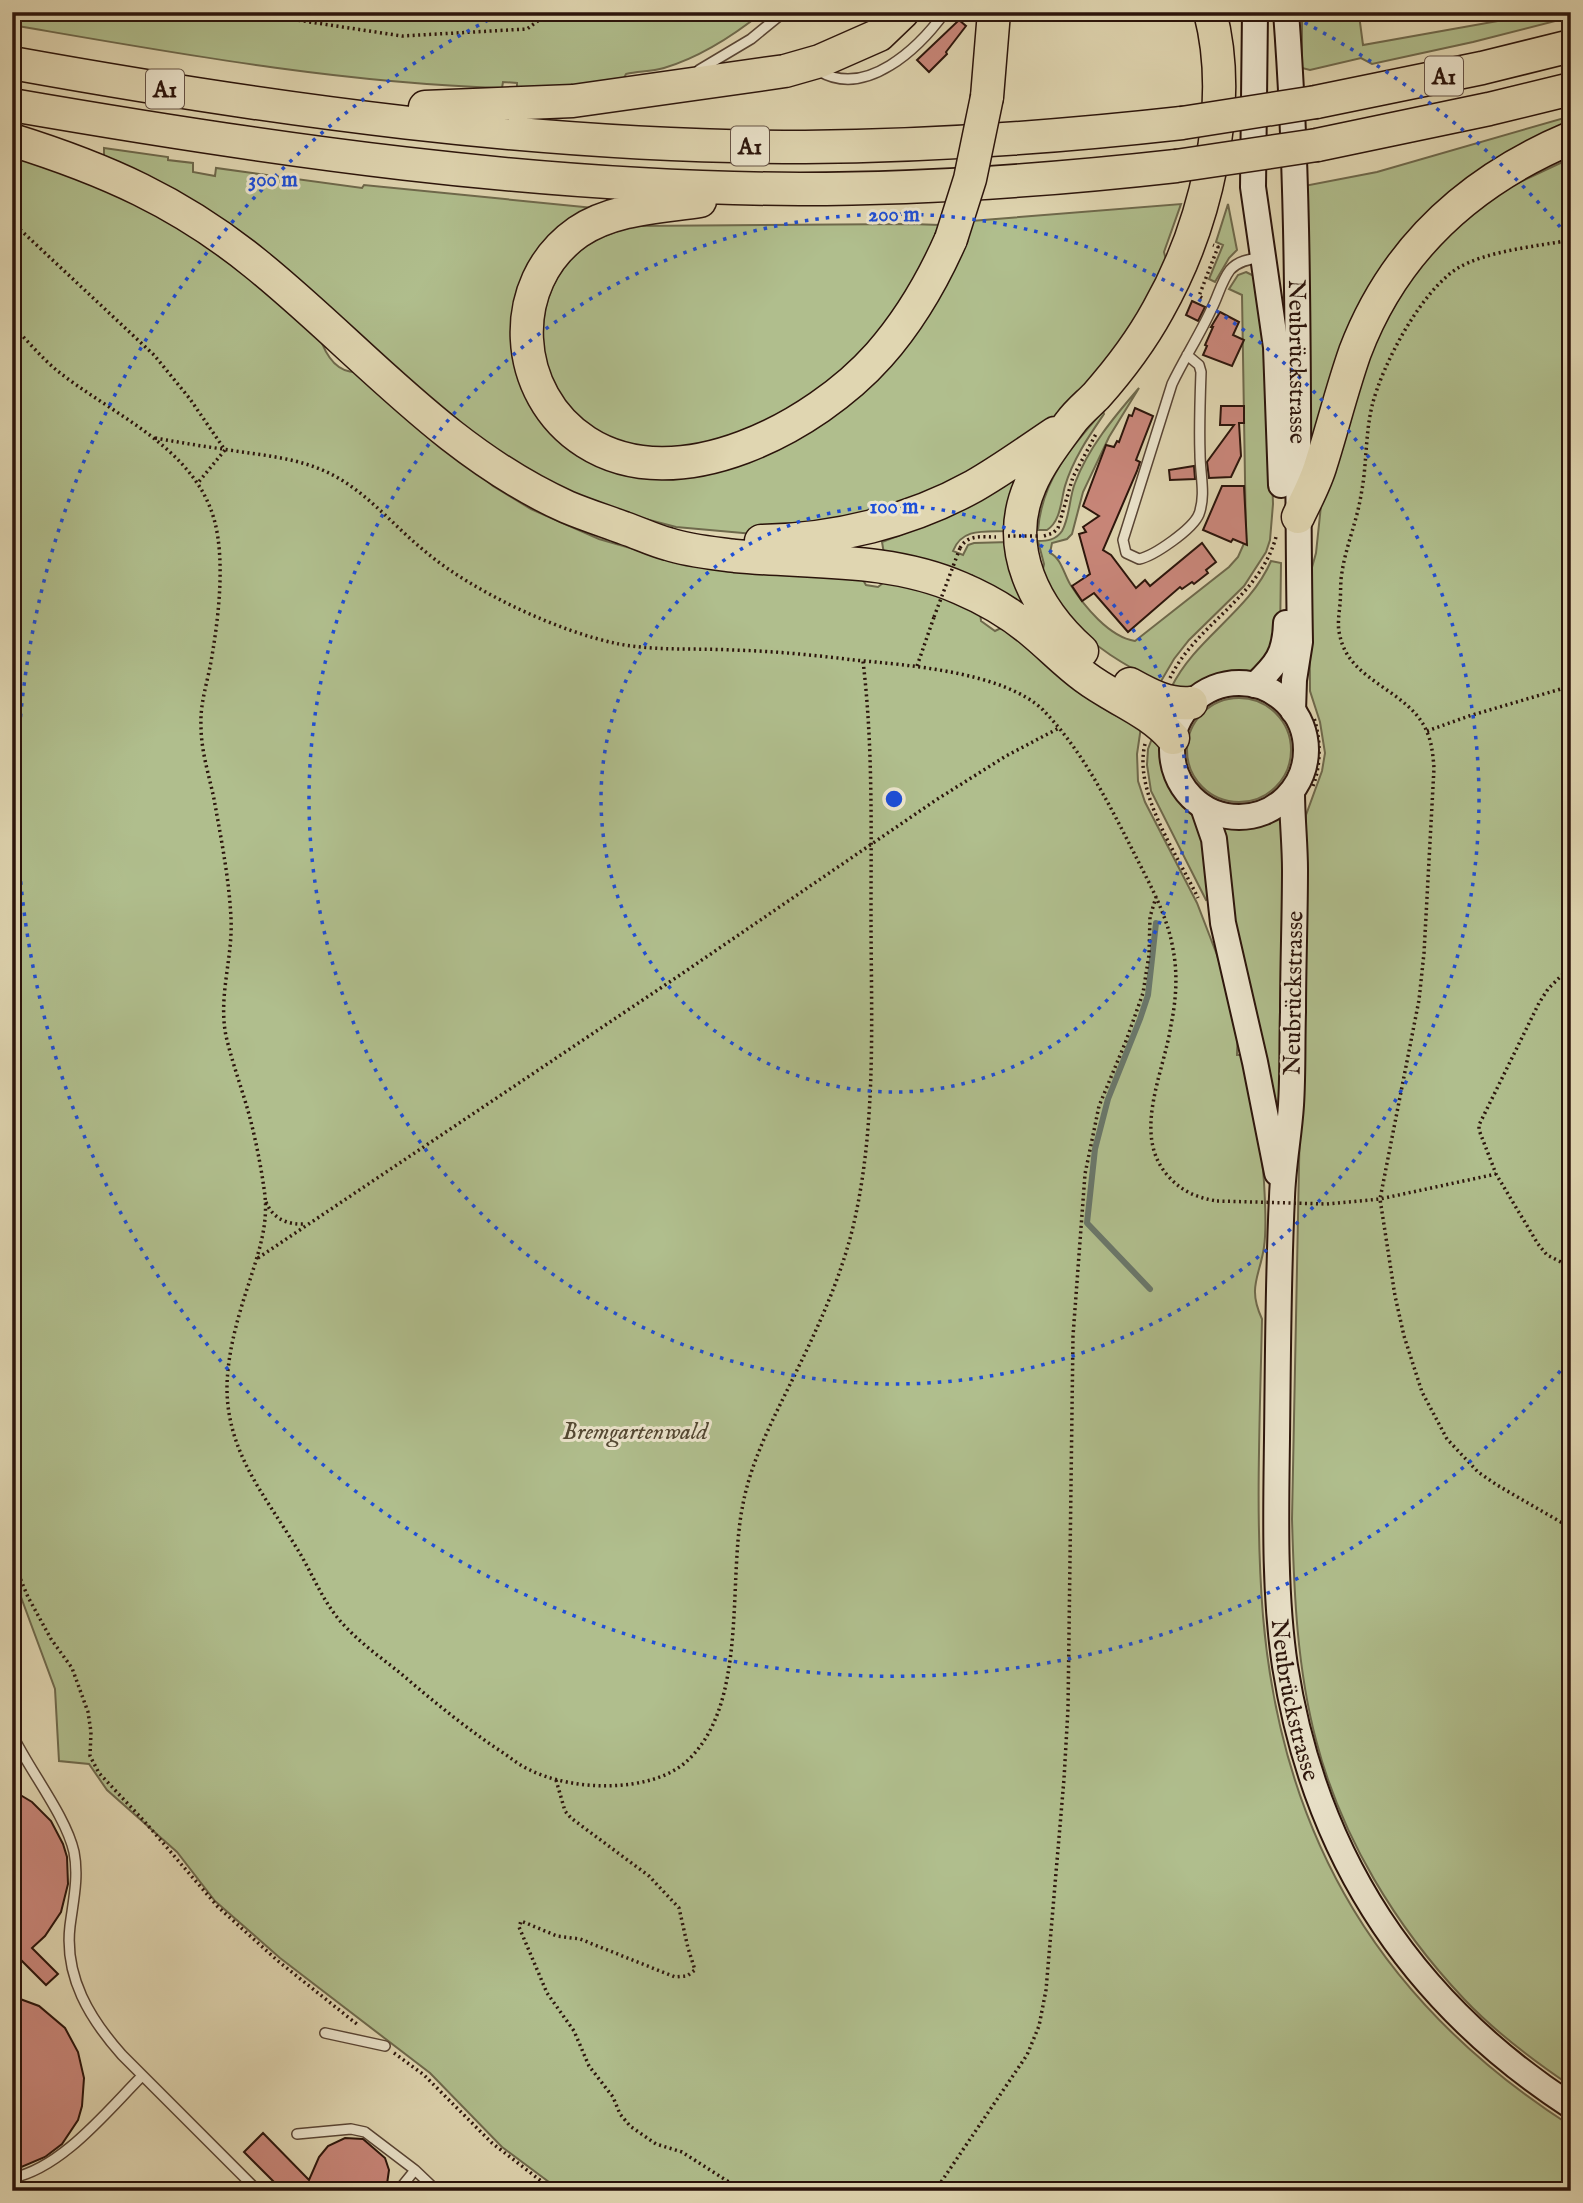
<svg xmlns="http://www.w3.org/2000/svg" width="1583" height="2203" font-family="'IM FELL English',serif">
<rect width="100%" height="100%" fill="#e0d6b1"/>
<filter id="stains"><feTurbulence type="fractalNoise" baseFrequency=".00286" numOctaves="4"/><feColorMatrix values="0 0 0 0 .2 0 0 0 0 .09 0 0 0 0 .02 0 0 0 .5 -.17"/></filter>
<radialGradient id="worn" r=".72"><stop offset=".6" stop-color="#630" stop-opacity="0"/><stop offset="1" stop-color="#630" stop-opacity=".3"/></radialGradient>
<path fill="#b0be8d" stroke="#6e694c" stroke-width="2" d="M 12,12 L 763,12 C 733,36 701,57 664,68 C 650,72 639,71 626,74 L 624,78 L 563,88 L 517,89 L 517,83 L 503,82 L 502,88 C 337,83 175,53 12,25 Z
M 1302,12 L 1374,12 L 1359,15 L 1363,45 L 1548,12 L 1571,12 L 1571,17 L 1473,42 L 1372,64 L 1361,58 L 1310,70 L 1302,68 Z
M 1571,116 L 1571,128 L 1442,209 L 1305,464 L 1304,186 L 1377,172 Z
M 12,147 L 63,165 L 206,242 L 319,335 C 325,354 336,374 359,372 L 493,486 L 531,509 L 599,539 L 644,552 L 860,575 L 866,585 L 878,587 L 883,583 L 908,583 L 980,612 L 981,621 L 995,631 L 1003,627 L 1075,690 L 1111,713 L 1141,727 L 1137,754 L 1138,781 L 1145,802 L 1197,903 L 1217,955 L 1238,1025 L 1237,1055 L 1244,1055 C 1253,1097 1261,1139 1264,1182 C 1265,1203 1267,1226 1264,1247 C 1260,1276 1247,1287 1262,1319 C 1260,1418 1255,1518 1263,1616 C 1282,1839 1382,2005 1571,2126 L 1571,2191 L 561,2191 L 502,2147 L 430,2073 L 280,1958 L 215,1901 L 177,1852 L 107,1790 L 89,1764 L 59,1761 L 55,1689 L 15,1581 L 12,1581 Z
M 104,148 L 168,157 L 168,160 L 193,163 L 193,172 L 215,176 L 216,168 L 362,188 L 364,185 L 594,208 L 569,229 L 520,358 L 619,465 L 821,414 L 971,221 L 1181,204 L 1164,252 L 1166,260 L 1142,310 L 1103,367 L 1054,420 L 913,505 L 754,534 L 676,527 L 604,508 L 511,464 L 163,185 L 104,156 Z
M 1571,158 L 1571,2086 C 1534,2061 1495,2032 1464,1999 C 1396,1927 1341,1837 1316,1740 C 1297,1668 1294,1593 1292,1519 L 1306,815 L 1322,771 L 1325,753 L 1320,722 L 1310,691 L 1309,578 L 1316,553 L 1322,496 L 1376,338 L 1425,253 L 1454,226 L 1503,190 Z
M 1228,204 L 1237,250 L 1229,258 L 1215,282 L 1209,279 L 1223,245 L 1216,242 Z
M 911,224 L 939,225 C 922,270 899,313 866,348 C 805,413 677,483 590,427 C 535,391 527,306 571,259 C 589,240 611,232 636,226 Z
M 1246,272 L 1254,276 L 1268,351 L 1273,504 L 1270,540 L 1266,552 L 1244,586 L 1189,640 L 1174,659 L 1160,683 C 1128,667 1090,646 1067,616 C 1058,604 1050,588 1042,574 L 1044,564 L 1038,541 C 1047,541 1056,540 1062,531 C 1070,517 1069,498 1075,483 C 1088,448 1114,417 1139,388 L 1109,437 L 1083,492 L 1072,534 L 1067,539 L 1052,543 L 1050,553 C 1061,558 1064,574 1070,584 C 1084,606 1109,637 1135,641 L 1229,567 L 1238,557 L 1246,539 L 1242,295 L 1229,289 L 1238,275 Z
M 1103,411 L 1104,414 C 1089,436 1073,459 1065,486 C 1061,500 1061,521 1047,530 L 1038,530 C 1042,480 1071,447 1103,411 Z
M 1032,457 L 1009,531 C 986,532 962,527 953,551 L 963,555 L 968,545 L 974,543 L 1009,542 L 1009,568 L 1022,583 L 1040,614 L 1018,606 L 972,575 L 971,576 L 884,554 L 882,542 L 944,518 L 1005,486 L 1012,473 Z
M 1271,561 L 1281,563 L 1280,638 L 1253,672 L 1215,679 L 1193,690 L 1171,688 C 1195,638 1249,612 1271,561 Z
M1187 750a52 52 0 1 1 104 0a52 52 0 1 1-104 0Z
M 1153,736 L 1159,746 L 1171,788 L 1200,823 L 1212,898 L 1206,900 L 1151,791 L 1147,765 L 1148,749 Z
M 1275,816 L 1286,821 L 1283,1088 L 1279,1105 L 1276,1106 L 1235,947 L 1220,832 L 1228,825 L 1255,825 Z"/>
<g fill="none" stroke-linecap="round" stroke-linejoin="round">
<path stroke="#6a776a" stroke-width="6" d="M 1150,1289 L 1087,1223 L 1095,1149 L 1108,1099 L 1140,1019 L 1148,995 L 1156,923"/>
</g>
<path fill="#ca877b" stroke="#2b140b" stroke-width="2" d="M 959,20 L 966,26 L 946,52 L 947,54 L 929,72 L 917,60 Z
M 1192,301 L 1205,307 L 1198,321 L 1186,315 Z
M 1220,312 L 1239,322 L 1233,335 L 1244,340 L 1232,366 L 1203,355 L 1207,346 L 1205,345 L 1213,327 L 1211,327 Z
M 1221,406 L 1244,406 L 1244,423 L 1239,423 L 1241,456 L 1231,477 L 1209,478 L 1207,462 L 1234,425 L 1220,425 Z
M 1135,408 L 1153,416 L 1136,460 L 1140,462 L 1137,471 L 1103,550 L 1111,555 L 1136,588 L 1145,580 L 1150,586 L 1202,543 L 1216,562 L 1206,570 L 1208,573 L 1194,584 L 1192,582 L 1182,589 L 1180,587 L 1128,632 L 1094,593 L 1082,601 L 1072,586 L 1090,574 L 1079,534 L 1086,532 L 1083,527 L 1099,516 L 1083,506 L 1106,445 L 1114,447 L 1117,441 L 1119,442 L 1129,415 L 1132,416 Z
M 1194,466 L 1195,479 L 1170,480 L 1169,470 Z
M 1222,486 L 1244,486 L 1247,545 L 1233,539 L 1231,542 L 1203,530 Z
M 12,1790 L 32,1802 L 51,1821 L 63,1844 L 67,1857 L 68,1884 L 61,1912 L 45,1936 L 32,1948 L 58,1974 L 46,1985 L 12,1951 Z
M 12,1996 L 39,2006 L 65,2028 L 78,2052 L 84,2078 L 82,2106 L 78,2120 L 62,2144 L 45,2157 L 12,2171 Z
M 263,2133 L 309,2180 L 319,2157 L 328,2146 L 345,2138 L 363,2139 L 385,2158 L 389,2170 L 386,2191 L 283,2191 L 244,2152 Z"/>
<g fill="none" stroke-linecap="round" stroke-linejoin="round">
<defs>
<path id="service" d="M 699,70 L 751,39 L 784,12
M 819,71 C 866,99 919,48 945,12
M 1187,355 L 1199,365 L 1201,372 C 1200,400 1199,427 1200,454 C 1200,474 1206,495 1199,514 C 1193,529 1154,556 1139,559 L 1126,553 L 1123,540 L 1172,384 C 1184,359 1199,336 1211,310 C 1218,297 1221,282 1230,270 C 1238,261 1249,259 1260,258
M 12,1734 C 29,1770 66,1816 74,1852 C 79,1877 73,1902 70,1926 C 64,1977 90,2019 122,2055 L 258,2191
M 325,2033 L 385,2046
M 297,2134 L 351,2129 L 365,2132 L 415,2170 L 398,2191
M 415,2170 L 437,2191
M 12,2178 C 62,2168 107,2111 142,2076"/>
<g id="secondary">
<path d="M 1255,12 L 1253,187 L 1276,347 L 1281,485"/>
<path id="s1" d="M 1286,12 C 1302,222 1296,432 1300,642 L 1294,680 L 1293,711"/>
<circle cx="1239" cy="750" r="67"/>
<path d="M 1255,685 C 1277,664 1285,654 1286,623"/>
<path id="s2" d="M 1292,792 C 1292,818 1295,844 1295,870 C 1295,917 1293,965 1293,1012 C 1292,1043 1293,1074 1291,1105 C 1289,1136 1283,1166 1282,1197 C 1278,1277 1278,1358 1277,1439 C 1276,1514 1274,1592 1285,1666 C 1315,1856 1410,2001 1571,2106"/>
<path d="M 1203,807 L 1214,839 L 1223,923 L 1255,1062 L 1277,1173"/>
</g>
<path id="motorway" d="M 12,63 C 273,110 539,147 805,147 C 931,146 1056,137 1182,123
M 987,97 L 994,12
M 1316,102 L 1482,68 L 1571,46
M 12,105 C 272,150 536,188 800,189 C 926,189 1051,180 1176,166
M 425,107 L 573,101 L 785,71 L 820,61 L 879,35 L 903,12
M 12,140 C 105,169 180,202 256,264 C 359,347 444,452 567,507 C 586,515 605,521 624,528 C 639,533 653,540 668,544 C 689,551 713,553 735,556 C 809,563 890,557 960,588 C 986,599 1013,615 1034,633 C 1052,648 1067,664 1085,677 C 1114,699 1149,710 1173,738
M 1317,145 L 1489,109 L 1571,89
M 700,201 C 660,207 614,208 578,232 C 505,283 512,395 586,442 C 678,501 816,426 879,355 C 910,320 932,282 951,239
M 1298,517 C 1306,500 1316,482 1321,464 C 1333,426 1342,389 1355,352 C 1394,249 1471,180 1571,138
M 761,541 C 834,540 909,522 974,486 C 1002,470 1028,451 1055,433
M 1082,651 C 1035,609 1003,548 1030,486 C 1039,464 1056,442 1070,423 C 1077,413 1087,405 1096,396 C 1119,370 1141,341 1158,310 C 1205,227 1235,107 1210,12
M 1130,684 C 1150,695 1168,705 1191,703"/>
</defs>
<use href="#service" stroke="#584434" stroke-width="12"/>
<use href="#secondary" stroke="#2b140b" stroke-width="28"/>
<use href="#motorway" stroke="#2b140b" stroke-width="35"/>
<path stroke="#2b140b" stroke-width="3.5" stroke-dasharray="2 3.5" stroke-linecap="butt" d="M 244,12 L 402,36 L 527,29 L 550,12
M 12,222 L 154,355 L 190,399 L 225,450 L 197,484
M 1571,240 C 1538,246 1486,251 1458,268 C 1421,291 1382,365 1372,406 C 1365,435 1367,466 1361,495 C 1357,521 1346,546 1342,572 C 1340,583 1341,594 1340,604 C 1339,615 1337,626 1340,636 C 1349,682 1410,690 1427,732 C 1432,743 1433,756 1434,768 L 1424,953 L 1419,1000 L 1380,1199 L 1395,1296 L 1404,1336 L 1422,1392 L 1447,1439 L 1478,1472 L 1497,1485 L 1571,1528
M 1202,298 L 1199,296 L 1218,247 L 1213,245
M 12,325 C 26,339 39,355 54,368 C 108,413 193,445 214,519 C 226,561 218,624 210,667 C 206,687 200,705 201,726 C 201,751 209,775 214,799 C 221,838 229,878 231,918 C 233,958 218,996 226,1036 C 233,1066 244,1094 251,1122 C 257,1146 262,1172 265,1196 C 268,1227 258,1254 249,1283 C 238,1316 228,1351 227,1385 C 226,1451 264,1494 296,1547 C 312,1572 322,1601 342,1623 C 359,1642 380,1657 399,1672 C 433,1701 468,1730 505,1754 C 513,1760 521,1766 530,1770 C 572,1791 651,1794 687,1761 C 749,1704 727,1581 743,1504 C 752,1456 778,1410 799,1366 C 821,1321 841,1276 853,1227 C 877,1125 871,1018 871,914 C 871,830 873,745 863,661
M 155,438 C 178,442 200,446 223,449 C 264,456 303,457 340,479 C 373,499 397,529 427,553 C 474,592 559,632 619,644 C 657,651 694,648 733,650 C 773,651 814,655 854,660 C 907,665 1004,672 1043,710 C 1082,750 1108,802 1133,851 C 1149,883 1167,914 1173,949 C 1178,974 1176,1001 1171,1025 C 1164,1073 1130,1137 1170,1178 C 1183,1192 1198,1198 1217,1201
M 1044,536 L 1053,533 L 1058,528 L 1073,477 L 1096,434
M 960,548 C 968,534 982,537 996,537
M 917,666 L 934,617
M 1170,678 C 1196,624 1259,598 1276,537
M 1427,731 L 1469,716 L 1571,686
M 1145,744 C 1133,792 1177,854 1198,898
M 1313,786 C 1321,765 1321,740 1314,718
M 1571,966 L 1548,989 L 1539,1003 L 1479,1125 L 1479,1130 L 1496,1174 L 1538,1244 L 1547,1255 L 1571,1267
M 266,1202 C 273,1219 288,1225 305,1224
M 1327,1204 L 1380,1199 L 1496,1174
M 258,1258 L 680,975 L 936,800 L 1006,756 L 1059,728
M 12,1559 L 28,1597 L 51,1639 L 72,1668 L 88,1712 L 91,1732 L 90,1756 L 99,1773 L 145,1822 L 218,1907 L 278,1961 L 358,2025
M 556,1780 L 565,1811 L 571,1818 L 649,1876 L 679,1908 L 688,1948 L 695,1970 L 687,1976 L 675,1977 L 580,1939 L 557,1936 L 521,1921 L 519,1927 L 547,1993 L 574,2031 L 589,2066 L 613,2097 L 620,2114 L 630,2126 L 656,2144 L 682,2152 L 743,2191
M 394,2053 L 424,2075 L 492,2143 L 554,2191
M 935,2191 L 1027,2055 L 1039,2026 L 1046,1990 L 1064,1779 L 1068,1709 L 1073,1336 L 1085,1174 L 1099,1106 L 1126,1041 L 1143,993 L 1149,955 L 1150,917 L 1156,897"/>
<use href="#service" stroke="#ebe4cc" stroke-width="9"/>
<use href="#secondary" stroke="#ebe4cc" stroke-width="24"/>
<use href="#motorway" stroke="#e0d6b1" stroke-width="32"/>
<defs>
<path id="motorway-bridge" d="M 1182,123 L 1316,102
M 1176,166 L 1317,145
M 951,239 L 970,179 L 987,97"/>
</defs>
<use href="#motorway-bridge" stroke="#2b140b" stroke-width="35" stroke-linecap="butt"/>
<path stroke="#2b140b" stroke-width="3.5" stroke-dasharray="2 3.5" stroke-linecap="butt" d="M 1008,536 L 1038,536
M 934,617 L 960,548
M 1217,1201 L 1327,1204"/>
<use href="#motorway-bridge" stroke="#e0d6b1" stroke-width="32"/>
</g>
<g fill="none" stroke="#1d4ed8" stroke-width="3.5" stroke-dasharray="3.5 7">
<circle cx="894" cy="799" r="293"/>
<circle cx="894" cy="799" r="585"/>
<path d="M1567 1363A878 878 0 1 1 502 13M1286 13A878 878 0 0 1 1567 235"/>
</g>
<g text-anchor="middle" stroke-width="6" stroke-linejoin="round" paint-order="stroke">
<g fill="#ebe4cc" stroke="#655245" stroke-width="2">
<rect x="1425" y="56.5" width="38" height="39" rx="5"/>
<rect x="146" y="69.5" width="38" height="39" rx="5"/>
<rect x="731" y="126.5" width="38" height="39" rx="5"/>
</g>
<g font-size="23" font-weight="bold" fill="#2b140b">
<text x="1444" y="84">A1</text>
<text x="165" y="97">A1</text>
<text x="750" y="154">A1</text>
</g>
<g font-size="24" fill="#2b140b" stroke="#ebe4cc">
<text dy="8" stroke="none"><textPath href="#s1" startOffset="350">Neubrückstrasse</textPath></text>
<text transform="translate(1293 993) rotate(-89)" y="8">Neubrückstrasse</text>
<text dy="8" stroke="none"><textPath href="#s2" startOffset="910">Neubrückstrasse</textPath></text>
</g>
<g font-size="24" font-style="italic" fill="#534732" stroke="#ebe4cc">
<text x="635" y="1439">Bremgartenwald</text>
</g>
</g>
<circle cx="894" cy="799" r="10" fill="#1d4ed8" stroke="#ebe4cc" stroke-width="3.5"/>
<g font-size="21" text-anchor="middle" font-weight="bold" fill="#1d4ed8" stroke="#ebe4cc" stroke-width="6" stroke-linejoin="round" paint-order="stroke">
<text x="273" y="186">300 m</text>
<text x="894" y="221">200 m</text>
<text x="894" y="513">100 m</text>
</g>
<rect width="1583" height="2203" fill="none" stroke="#e0d6b1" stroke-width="42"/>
<rect x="14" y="14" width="1555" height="2175" fill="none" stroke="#2b140b" stroke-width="3.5"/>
<rect x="21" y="21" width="1541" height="2161" fill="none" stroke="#2b140b" stroke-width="2"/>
<rect width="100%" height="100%" filter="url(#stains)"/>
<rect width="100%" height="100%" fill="url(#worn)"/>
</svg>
